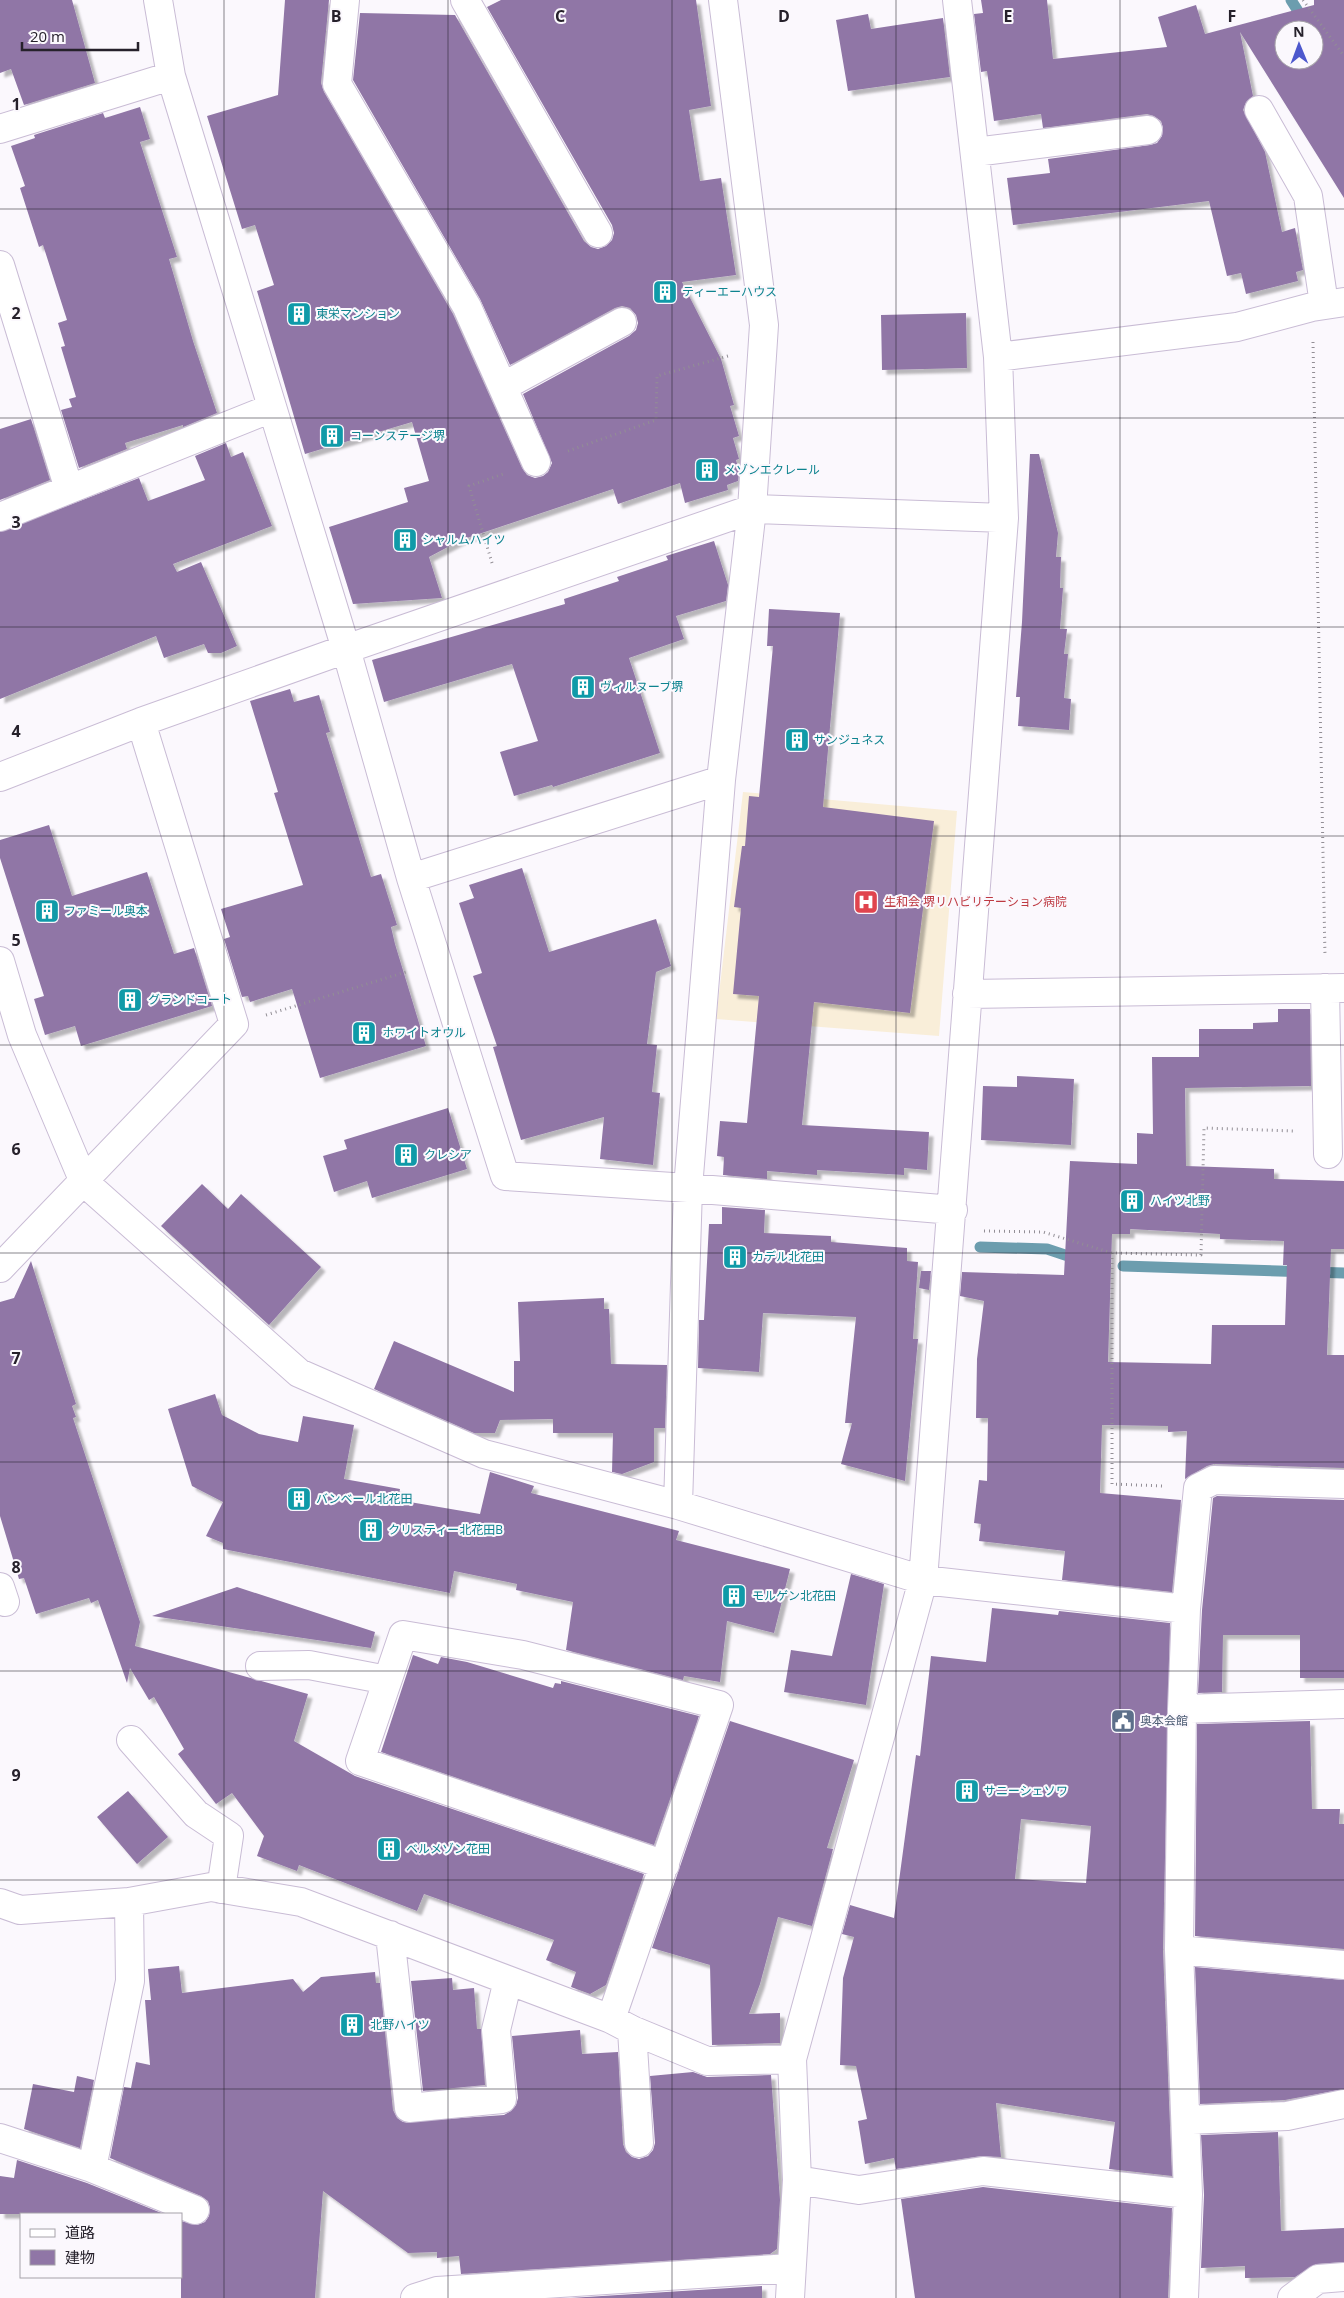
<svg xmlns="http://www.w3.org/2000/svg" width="1344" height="2298" font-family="'Open Sans','Noto Sans JP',sans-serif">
<defs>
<filter id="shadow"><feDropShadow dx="4.5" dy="4.5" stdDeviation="1" flood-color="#0004"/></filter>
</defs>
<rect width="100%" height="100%" fill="#fbf8fd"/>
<path fill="#f9eed9" d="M 743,792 L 957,811 L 939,1036 L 716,1019 Z"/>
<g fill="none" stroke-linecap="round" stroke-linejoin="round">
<path stroke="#6c9dae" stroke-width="11" d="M 1291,0 L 1310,30
M 980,1247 L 1047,1249 L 1080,1260
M 1123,1266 L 1344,1273"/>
</g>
<path fill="#9076a6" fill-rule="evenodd" filter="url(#shadow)" d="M 0,0 L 72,0 L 95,83 L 24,105 L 11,69 L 0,73 Z
M 285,0 L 329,0 L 321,83 L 324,92 L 453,314 L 522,468 L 527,475 L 535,478 L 543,476 L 548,472 L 552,463 L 523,394 L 629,336 L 636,330 L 638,323 L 636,315 L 630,308 L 622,306 L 615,308 L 510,365 L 480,299 L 353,80 L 360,13 L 455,15 L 584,241 L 591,247 L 598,249 L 606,246 L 612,240 L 614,233 L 612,225 L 487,7 L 501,0 L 696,0 L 711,106 L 689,110 L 700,181 L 721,178 L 736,275 L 682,282 L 721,359 L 734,405 L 730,406 L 739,436 L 733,438 L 739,459 L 736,460 L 739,471 L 738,481 L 727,485 L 728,490 L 685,503 L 680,483 L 618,504 L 613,489 L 461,540 L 429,557 L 442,598 L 353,604 L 329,527 L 408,502 L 404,488 L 429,481 L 412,422 L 305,454 L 257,291 L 274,285 L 255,225 L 242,229 L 207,116 L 278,95 Z
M 981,0 L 1047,0 L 1053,59 L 1167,47 L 1158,17 L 1196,5 L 1205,34 L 1314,5 L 1314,0 L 1344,0 L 1344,198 L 1240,32 L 1253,96 L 1246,102 L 1243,110 L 1265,152 L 1282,232 L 1295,228 L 1303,270 L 1296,272 L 1298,281 L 1246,294 L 1241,273 L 1227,276 L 1209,201 L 1013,225 L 1007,178 L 1050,173 L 1048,159 L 1150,145 L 1157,143 L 1162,136 L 1163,128 L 1161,121 L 1154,116 L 1147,114 L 1043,128 L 1041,114 L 994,121 L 987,71 L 981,72 L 974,14 L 983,13 ZM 1284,30 L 1314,30 L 1314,60 L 1284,60 Z
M 868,14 L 871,29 L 943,18 L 950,77 L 848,91 L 836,20 Z
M 140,107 L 150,139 L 140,142 L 177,257 L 169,259 L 193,341 L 217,413 L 183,427 L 183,425 L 125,443 L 127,449 L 79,468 L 61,410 L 72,407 L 69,399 L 76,397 L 61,347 L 65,346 L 58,323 L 67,320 L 43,245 L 39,247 L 20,188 L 25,186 L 11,146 L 35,138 L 34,135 L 103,113 L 105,118 Z
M 966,313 L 967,368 L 882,370 L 881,315 Z
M 31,419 L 50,480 L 0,500 L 0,429 Z
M 226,443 L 231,457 L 243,452 L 272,526 L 173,564 L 177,572 L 201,562 L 237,646 L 221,653 L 208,653 L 204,644 L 164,658 L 156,636 L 0,699 L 0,532 L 139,478 L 148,501 L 205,480 L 195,456 Z
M 1030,454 L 1039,454 L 1058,533 L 1056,557 L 1061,557 L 1060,588 L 1063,588 L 1060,629 L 1067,629 L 1064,654 L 1068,654 L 1064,698 L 1071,699 L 1069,730 L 1018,726 L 1020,697 L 1016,697 L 1022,622 Z
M 714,541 L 728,585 L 726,601 L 676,616 L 684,639 L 629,658 L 660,753 L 553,787 L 552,785 L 514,796 L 500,752 L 538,741 L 512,664 L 384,702 L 372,660 L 565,604 L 564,599 L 619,581 L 617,577 L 668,560 L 666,556 Z
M 769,609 L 840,613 L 823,807 L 934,821 L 910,1013 L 814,1002 L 802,1125 L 929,1132 L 927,1170 L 904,1168 L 904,1175 L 817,1170 L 817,1175 L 767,1171 L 767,1179 L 723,1175 L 724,1157 L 717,1156 L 720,1121 L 747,1123 L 759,996 L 733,994 L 741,908 L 734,907 L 742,846 L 745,846 L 749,796 L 759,797 L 773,646 L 767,646 Z
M 290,689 L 294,702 L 319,695 L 330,732 L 326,733 L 371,877 L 381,874 L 397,925 L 391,927 L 395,944 L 426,1046 L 320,1078 L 292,989 L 250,1002 L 248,996 L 242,997 L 224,939 L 230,937 L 221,909 L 303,885 L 274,793 L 278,792 L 250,701 Z
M 49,825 L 72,896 L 147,872 L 174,954 L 194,948 L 212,1006 L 81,1046 L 75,1026 L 45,1035 L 34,999 L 44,996 L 0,858 L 0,840 Z
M 522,868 L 549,952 L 656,919 L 671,966 L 656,972 L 647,1044 L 657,1045 L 652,1092 L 660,1093 L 653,1165 L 600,1159 L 604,1117 L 521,1140 L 493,1047 L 497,1046 L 473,976 L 482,973 L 459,903 L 474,898 L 469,885 Z
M 1278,1009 L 1310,1009 L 1311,1086 L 1185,1088 L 1186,1166 L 1274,1169 L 1274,1179 L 1344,1181 L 1344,1249 L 1331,1249 L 1327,1355 L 1344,1355 L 1344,1468 L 1214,1464 L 1207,1466 L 1185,1479 L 1187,1431 L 1168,1432 L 1168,1426 L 1102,1425 L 1100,1493 L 1181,1500 L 1172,1592 L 1062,1580 L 1065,1551 L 979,1541 L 981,1524 L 974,1523 L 979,1480 L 987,1481 L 988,1418 L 976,1418 L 977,1359 L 984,1301 L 960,1296 L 962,1272 L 1064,1275 L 1070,1161 L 1137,1164 L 1137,1133 L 1153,1134 L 1152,1057 L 1199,1057 L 1199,1029 L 1253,1029 L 1253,1023 L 1278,1022 ZM 1130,1229 L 1220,1234 L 1220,1239 L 1284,1241 L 1283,1265 L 1287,1265 L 1285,1325 L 1212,1325 L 1211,1364 L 1108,1362 L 1112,1234 L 1130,1234 Z
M 1017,1076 L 1074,1079 L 1071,1145 L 981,1140 L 983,1086 L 1017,1087 Z
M 448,1108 L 467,1169 L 372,1198 L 367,1181 L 334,1192 L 323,1156 L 347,1149 L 344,1140 Z
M 202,1184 L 228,1209 L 241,1194 L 321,1267 L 269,1325 L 161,1226 Z
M 722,1207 L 765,1210 L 764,1233 L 831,1236 L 831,1242 L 907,1248 L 907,1261 L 918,1262 L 913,1339 L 918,1339 L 905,1481 L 841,1464 L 852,1423 L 845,1423 L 856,1317 L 763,1313 L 759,1372 L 698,1368 L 699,1320 L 704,1320 L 709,1224 L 722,1224 Z
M 31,1261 L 76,1404 L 72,1406 L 76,1417 L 73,1418 L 140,1622 L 135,1646 L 308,1694 L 294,1741 L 355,1776 L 644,1874 L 606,1985 L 590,1994 L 571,1987 L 576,1972 L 546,1960 L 554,1940 L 424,1894 L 417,1911 L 299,1865 L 297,1871 L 257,1856 L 264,1836 L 232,1793 L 216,1804 L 178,1754 L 184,1749 L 154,1697 L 149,1700 L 130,1668 L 127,1683 L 98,1600 L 91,1603 L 89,1598 L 36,1614 L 24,1578 L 19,1579 L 0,1516 L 0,1302 L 14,1298 Z
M 921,1271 L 931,1271 L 929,1290 L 919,1288 Z
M 604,1298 L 604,1309 L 609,1309 L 611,1364 L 667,1365 L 665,1428 L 654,1428 L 654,1462 L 622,1474 L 612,1472 L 613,1433 L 553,1433 L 553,1419 L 500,1420 L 495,1433 L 474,1433 L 374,1389 L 394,1341 L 514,1392 L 514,1361 L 520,1361 L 518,1302 Z
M 215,1394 L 222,1415 L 259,1434 L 298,1442 L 303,1416 L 354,1425 L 344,1479 L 400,1489 L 398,1500 L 480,1514 L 490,1472 L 534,1486 L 531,1493 L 679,1531 L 676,1540 L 790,1569 L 774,1633 L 727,1621 L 720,1682 L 684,1676 L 683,1680 L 566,1650 L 573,1602 L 516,1590 L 517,1584 L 454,1571 L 450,1593 L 223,1549 L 223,1543 L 206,1536 L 223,1502 L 192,1486 L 168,1409 Z
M 1217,1496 L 1344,1500 L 1344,1678 L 1300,1678 L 1300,1635 L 1223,1635 L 1222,1692 L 1198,1693 L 1202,1610 L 1213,1498 Z
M 851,1574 L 884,1584 L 866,1705 L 784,1692 L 791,1650 L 832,1656 Z
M 237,1587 L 375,1632 L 371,1648 L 152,1616 Z
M 992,1608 L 1058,1615 L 1059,1611 L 1170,1623 L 1163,1950 L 1172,2176 L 1109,2169 L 1115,2122 L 996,2103 L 1001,2157 L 981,2156 L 896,2169 L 894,2158 L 865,2164 L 858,2121 L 867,2119 L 856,2066 L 840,2065 L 843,1978 L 854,1937 L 842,1934 L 850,1905 L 894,1918 L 916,1755 L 920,1756 L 931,1656 L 986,1662 ZM 1021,1819 L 1091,1826 L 1086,1883 L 1015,1879 Z
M 413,1655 L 438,1664 L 441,1657 L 467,1662 L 553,1688 L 555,1683 L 561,1684 L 561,1681 L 699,1716 L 654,1845 L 381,1752 Z
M 730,1721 L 854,1760 L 827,1848 L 833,1849 L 812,1926 L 778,1917 L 760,1984 L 749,2014 L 780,2013 L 780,2043 L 712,2045 L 710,1965 L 652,1948 Z
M 1310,1721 L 1312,1809 L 1340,1809 L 1339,1824 L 1344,1824 L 1344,1949 L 1195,1936 L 1197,1724 Z
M 128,1791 L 168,1837 L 137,1864 L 97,1817 Z
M 179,1966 L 182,1993 L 293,1979 L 303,1992 L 321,1977 L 375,1972 L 376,1983 L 380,1983 L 393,2110 L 397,2118 L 403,2122 L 504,2115 L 511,2111 L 516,2105 L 518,2098 L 512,2036 L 580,2030 L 582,2054 L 618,2052 L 623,2144 L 626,2152 L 632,2157 L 639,2159 L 648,2156 L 653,2150 L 655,2143 L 650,2076 L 693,2072 L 707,2077 L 771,2075 L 780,2200 L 777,2249 L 770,2254 L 461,2274 L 459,2256 L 437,2258 L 437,2252 L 408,2253 L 323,2191 L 315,2298 L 181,2298 L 181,2221 L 197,2225 L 205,2222 L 209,2216 L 210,2208 L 208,2201 L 201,2196 L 110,2158 L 124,2087 L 131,2088 L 136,2062 L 150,2065 L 145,2000 L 151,2000 L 148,1969 Z
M 1195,1967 L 1344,1980 L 1344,2089 L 1285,2100 L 1200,2104 Z
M 452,1978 L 453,1990 L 474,1988 L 477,2029 L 481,2029 L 485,2085 L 423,2091 L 411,1981 Z
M 77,2076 L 94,2080 L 80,2148 L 24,2129 L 33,2084 L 74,2092 Z
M 1278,2132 L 1281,2231 L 1344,2228 L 1344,2262 L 1316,2264 L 1295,2277 L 1245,2278 L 1245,2266 L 1201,2268 L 1204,2195 L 1201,2135 Z
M 17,2160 L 87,2183 L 164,2214 L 0,2214 L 0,2176 L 14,2178 Z
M 983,2187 L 1172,2208 L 1168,2298 L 915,2298 L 901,2199 Z
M 762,2286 L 762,2298 L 570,2298 Z"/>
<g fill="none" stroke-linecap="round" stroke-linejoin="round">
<defs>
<path id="minor" d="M 158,0 L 171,76
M 345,0 L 337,84 L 467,307 L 536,462
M 465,0 L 598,233
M 1259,110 L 1308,196 L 1324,304
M 0,129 L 171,76 L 346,649 L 752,509 L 1004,518
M 975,152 L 1148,130
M 0,265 L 69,489
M 998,357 L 1237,327 L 1312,307 L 1344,302
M 504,386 L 622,322
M 0,517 L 272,408
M 0,777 L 141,722
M 411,878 L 721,780
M 0,961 L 22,1035 L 84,1182 L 299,1373 L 484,1454 L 678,1505 L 923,1580 L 1186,1609 L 1182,1709 L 1179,1950 L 1188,2194 L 1184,2298
M 1325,988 L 1328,1154
M 967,994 L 1344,988
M 0,1268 L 234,1024 L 141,722 L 346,649 L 411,878 L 505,1176 L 688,1188 L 953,1210
M 678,1505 L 688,1188 L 721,780 L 752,509 L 764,325 L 723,0
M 0,1587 L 5,1602
M 1186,1609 L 1198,1488 L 1214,1480 L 1344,1484
M 260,1666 L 309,1665 L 387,1680
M 1182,1709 L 1344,1704
M 131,1740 L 196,1814 L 229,1836 L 221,1889
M 0,1903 L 20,1910 L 129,1902 L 211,1887 L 301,1902 L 611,2019 L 632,2030 L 707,2061 L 792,2059
M 390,1935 L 409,2108 L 502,2099 L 496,2030 L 508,1980
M 1179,1950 L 1344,1965
M 611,2019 L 719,1705 L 523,1655 L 403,1635 L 360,1761 L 665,1865
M 632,2030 L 639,2143
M 1186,2120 L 1287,2116 L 1344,2104
M 0,2138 L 92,2168 L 130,1981 L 129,1902
M 92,2168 L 195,2210
M 797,2180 L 859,2190 L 983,2171 L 1188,2194
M 415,2298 L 437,2291 L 791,2268
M 790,2298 L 797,2180 L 792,2059 L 923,1580 L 1004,518 L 998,357 L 957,0
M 1292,2298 L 1318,2279 L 1344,2277"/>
</defs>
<use href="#minor" stroke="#c9bcd5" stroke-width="30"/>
<path stroke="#928e95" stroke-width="3" stroke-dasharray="1 4" stroke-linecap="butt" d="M 1303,0 L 1344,56
M 1313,342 L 1325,956
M 568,451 L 656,420 L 657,376 L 728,356
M 492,563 L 469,486 L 503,474
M 266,1015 L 406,972
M 984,1231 L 1043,1232 L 1112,1253 L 1201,1255 L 1204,1128 L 1293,1131
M 1112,1253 L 1112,1484 L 1163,1486"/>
<use href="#minor" stroke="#fff" stroke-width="28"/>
</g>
<path fill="none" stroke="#26212b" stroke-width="1" stroke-opacity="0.55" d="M 224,0 L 224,2298M 448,0 L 448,2298M 672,0 L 672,2298M 896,0 L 896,2298M 1120,0 L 1120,2298M 0,209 L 1344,209M 0,418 L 1344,418M 0,627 L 1344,627M 0,836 L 1344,836M 0,1045 L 1344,1045M 0,1253 L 1344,1253M 0,1462 L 1344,1462M 0,1671 L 1344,1671M 0,1880 L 1344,1880M 0,2089 L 1344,2089"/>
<defs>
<symbol id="building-square" viewBox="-11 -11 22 22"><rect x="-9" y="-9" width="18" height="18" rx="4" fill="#0f9aa8" stroke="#fbf8fd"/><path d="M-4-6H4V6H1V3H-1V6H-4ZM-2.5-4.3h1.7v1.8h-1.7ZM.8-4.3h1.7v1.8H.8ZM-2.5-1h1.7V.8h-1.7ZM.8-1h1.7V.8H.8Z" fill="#fff"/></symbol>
<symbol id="hospital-square" viewBox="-11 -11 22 22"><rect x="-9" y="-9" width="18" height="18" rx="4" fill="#e0444e" stroke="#fbf8fd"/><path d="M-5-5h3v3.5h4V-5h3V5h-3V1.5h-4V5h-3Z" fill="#fff"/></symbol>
<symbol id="civic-square" viewBox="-11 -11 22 22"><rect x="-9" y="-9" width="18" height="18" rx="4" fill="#5c6f8a" stroke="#fbf8fd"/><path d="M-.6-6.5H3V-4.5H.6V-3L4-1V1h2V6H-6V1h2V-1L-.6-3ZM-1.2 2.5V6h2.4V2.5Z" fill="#fff"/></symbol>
</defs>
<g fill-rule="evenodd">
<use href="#building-square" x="651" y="278" width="28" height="28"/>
<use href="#building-square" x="285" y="300" width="28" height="28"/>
<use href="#building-square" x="318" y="422" width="28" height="28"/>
<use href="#building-square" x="693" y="456" width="28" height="28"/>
<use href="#building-square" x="391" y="526" width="28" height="28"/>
<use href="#building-square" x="569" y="673" width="28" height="28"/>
<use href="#building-square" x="783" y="726" width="28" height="28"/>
<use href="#hospital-square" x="852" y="888" width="28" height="28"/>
<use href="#building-square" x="33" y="897" width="28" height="28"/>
<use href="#building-square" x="116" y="986" width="28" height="28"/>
<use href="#building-square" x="350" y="1019" width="28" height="28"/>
<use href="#building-square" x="392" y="1141" width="28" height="28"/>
<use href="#building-square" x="1118" y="1187" width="28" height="28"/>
<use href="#building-square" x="721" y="1243" width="28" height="28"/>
<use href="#building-square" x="285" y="1485" width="28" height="28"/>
<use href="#building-square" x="357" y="1516" width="28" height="28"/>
<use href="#building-square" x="720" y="1582" width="28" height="28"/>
<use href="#civic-square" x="1109" y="1707" width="28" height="28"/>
<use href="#building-square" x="953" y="1777" width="28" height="28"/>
<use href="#building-square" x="375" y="1835" width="28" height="28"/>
<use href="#building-square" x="338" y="2011" width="28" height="28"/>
</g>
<g text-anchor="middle" stroke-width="4" stroke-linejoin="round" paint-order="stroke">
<g font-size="12" fill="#0d838f" stroke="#fbf8fd" text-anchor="start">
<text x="682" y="296">ティーエーハウス</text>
<text x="316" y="318">東栄マンション</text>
<text x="350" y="440">コーンステージ堺</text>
<text x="724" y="474">メゾンエクレール</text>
<text x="422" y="544">シャルムハイツ</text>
<text x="600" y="691">ヴィルヌーブ堺</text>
<text x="814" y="744">サンジュネス</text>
<text x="64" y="915">ファミール奥本</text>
<text x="148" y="1004">グランドコート</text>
<text x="382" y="1037">ホワイトオウル</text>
<text x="424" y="1159">クレシア</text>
<text x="1150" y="1205">ハイツ北野</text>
<text x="752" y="1261">カデル北花田</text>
<text x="316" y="1503">バンベール北花田</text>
<text x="388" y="1534">クリスティー北花田B</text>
<text x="752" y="1600">モルゲン北花田</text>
<text x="984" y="1795">サニーシェソワ</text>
<text x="406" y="1853">ベルメゾン花田</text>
<text x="370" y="2029">北野ハイツ</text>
</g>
<g font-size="12" fill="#be3a42" stroke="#fbf8fd" text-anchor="start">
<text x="884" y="906">生和会 堺リハビリテーション病院</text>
</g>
<g font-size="12" fill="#4e5e75" stroke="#fbf8fd" text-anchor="start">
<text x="1140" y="1725">奥本会館</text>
</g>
</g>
<g font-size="16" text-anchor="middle" font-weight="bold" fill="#26212b" stroke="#fbf8fd" stroke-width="4" stroke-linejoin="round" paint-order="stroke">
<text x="336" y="22">B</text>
<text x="560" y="22">C</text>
<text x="784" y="22">D</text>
<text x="1008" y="22">E</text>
<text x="1232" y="22">F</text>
<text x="16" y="110">1</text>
<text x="16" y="319">2</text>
<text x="16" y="528">3</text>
<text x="16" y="737">4</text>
<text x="16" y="946">5</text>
<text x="16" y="1155">6</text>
<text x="16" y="1364">7</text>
<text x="16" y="1573">8</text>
<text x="16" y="1781">9</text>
</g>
<rect x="20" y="2213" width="162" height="65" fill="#fbf8fd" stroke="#a6a2a9"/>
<rect x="30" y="2229" width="25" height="8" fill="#ffffff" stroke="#a6a2a9"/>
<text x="65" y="2238" font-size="15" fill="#26212b">道路</text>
<rect x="30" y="2250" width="25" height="15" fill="#9076a6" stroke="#a6a2a9"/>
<text x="65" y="2263" font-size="15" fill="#26212b">建物</text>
<g transform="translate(1299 45) rotate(359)"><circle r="24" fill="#fbf8fd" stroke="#a6a2a9"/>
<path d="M0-4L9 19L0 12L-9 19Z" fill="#4d58cd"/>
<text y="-8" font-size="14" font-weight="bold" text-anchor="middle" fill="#26212b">N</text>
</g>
<path d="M22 42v8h116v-8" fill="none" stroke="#26212b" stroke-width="2.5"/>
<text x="30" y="42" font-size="15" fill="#26212b" stroke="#fbf8fd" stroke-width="4" paint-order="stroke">20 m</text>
</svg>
